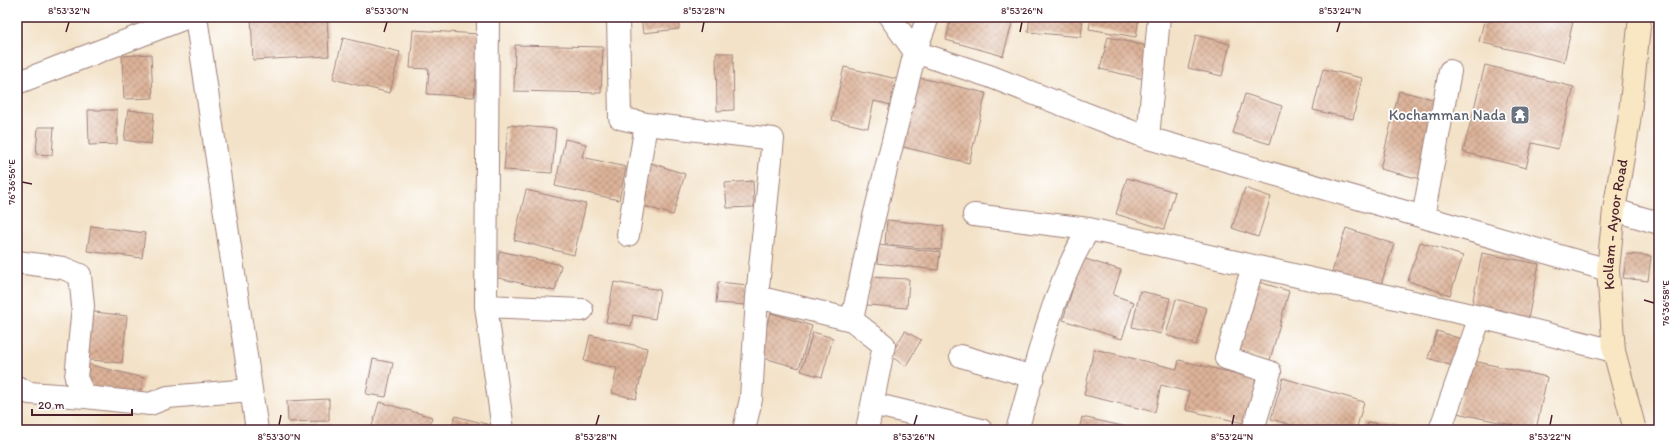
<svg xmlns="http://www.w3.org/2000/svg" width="1676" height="447" font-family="Itim,sans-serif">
<defs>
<pattern id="building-cross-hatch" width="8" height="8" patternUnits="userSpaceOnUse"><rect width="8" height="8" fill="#ddb399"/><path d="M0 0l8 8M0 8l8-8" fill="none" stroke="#b5917d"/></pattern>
</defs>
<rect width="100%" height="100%" fill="#fff"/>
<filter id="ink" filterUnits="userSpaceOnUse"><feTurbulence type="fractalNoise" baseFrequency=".025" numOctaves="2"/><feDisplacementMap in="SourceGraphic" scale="8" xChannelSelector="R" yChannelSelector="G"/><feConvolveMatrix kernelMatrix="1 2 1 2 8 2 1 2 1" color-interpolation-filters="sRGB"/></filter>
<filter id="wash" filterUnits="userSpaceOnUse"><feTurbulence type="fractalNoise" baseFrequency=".012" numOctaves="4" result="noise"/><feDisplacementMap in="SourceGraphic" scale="16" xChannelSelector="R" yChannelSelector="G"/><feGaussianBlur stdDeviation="0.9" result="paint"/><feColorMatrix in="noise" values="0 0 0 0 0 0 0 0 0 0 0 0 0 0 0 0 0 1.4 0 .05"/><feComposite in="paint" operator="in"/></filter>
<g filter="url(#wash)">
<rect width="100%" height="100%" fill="#f3e2c8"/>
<g id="blocks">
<path fill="url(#building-cross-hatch)" d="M 251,17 L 327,17 L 329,56 L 253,60 Z
M 641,17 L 679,17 L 679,29 L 643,33 Z
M 962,17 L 999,17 L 1013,20 L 1003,56 L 946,40 L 951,19 L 961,20 Z
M 1030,17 L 1083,17 L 1081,37 L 1028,32 Z
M 1091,17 L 1139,17 L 1136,37 L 1089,29 Z
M 1346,17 L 1364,17 L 1362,22 Z
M 1485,17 L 1574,17 L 1564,62 L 1479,42 Z
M 413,30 L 479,34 L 474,97 L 427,94 L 429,69 L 410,68 Z
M 1196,35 L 1230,44 L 1222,76 L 1188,68 Z
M 1108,37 L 1151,47 L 1144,79 L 1100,69 Z
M 343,38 L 400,52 L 390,93 L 333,79 Z
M 515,45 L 603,47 L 601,93 L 514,91 Z
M 716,53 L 733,53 L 734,110 L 717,111 Z
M 151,54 L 153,98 L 124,99 L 122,56 Z
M 1485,65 L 1574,87 L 1558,149 L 1532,143 L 1526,168 L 1463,152 Z
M 844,67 L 897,79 L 891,105 L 874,101 L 868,128 L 832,120 Z
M 1323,69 L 1362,78 L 1353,119 L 1313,110 Z
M 916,77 L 986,93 L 969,163 L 899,146 Z
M 1399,91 L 1441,101 L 1421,179 L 1380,169 Z
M 1245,94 L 1282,106 L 1270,144 L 1233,133 Z
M 88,110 L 117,110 L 117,144 L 89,145 Z
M 128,110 L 154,113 L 151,144 L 124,140 Z
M 508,125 L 556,129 L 552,173 L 504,170 Z
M 38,127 L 54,127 L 52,155 L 36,154 Z
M 565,139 L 586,144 L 582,157 L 626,167 L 619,200 L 555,186 Z
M 651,163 L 685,174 L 673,215 L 638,204 Z
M 1127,178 L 1175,192 L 1164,229 L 1116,214 Z
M 753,181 L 754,207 L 727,208 L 725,183 Z
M 1245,188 L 1271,197 L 1258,237 L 1232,228 Z
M 526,190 L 586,204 L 574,255 L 514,240 Z
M 887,220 L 944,226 L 941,250 L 885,244 Z
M 91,226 L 145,233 L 142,258 L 87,251 Z
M 1346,228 L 1394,244 L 1379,291 L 1331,275 Z
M 1420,242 L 1463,256 L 1450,295 L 1408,281 Z
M 879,245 L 940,252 L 938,270 L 877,263 Z
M 500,251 L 561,265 L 555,291 L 494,277 Z
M 1482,253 L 1539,264 L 1527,324 L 1499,318 L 1501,310 L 1472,305 Z
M 1627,254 L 1651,256 L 1648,281 L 1623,278 Z
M 1082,258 L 1121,270 L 1113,295 L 1134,302 L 1122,339 L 1063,320 Z
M 869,277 L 909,279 L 907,308 L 867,305 Z
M 1252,280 L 1289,291 L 1270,360 L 1233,350 Z
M 614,282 L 660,290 L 655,319 L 633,315 L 631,326 L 606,322 Z
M 718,282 L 748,285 L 746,305 L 716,303 Z
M 1140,291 L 1170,298 L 1161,334 L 1132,327 Z
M 1176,299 L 1207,308 L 1196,345 L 1166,335 Z
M 87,311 L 127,316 L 122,363 L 82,359 Z
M 771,313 L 812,326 L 799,368 L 757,356 Z
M 905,331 L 921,340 L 906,366 L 890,356 Z
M 1437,331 L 1464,340 L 1456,367 L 1428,358 Z
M 813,332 L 833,338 L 822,377 L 801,371 Z
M 590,335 L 647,348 L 636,399 L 612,393 L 617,368 L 584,361 Z
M 1094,349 L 1177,369 L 1179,360 L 1258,379 L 1248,424 L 1186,410 L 1189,392 L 1161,385 L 1155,412 L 1084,395 Z
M 373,359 L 393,363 L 386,397 L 366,394 Z
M 1469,360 L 1547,377 L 1536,430 L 1457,413 Z
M 87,364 L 144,378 L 138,399 L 82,384 Z
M 1283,378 L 1364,402 L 1356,430 L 1309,430 L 1271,419 Z
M 329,399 L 329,421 L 288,422 L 287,401 Z
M 379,402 L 432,417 L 428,430 L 371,430 Z
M 455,416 L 494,426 L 493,430 L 451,430 Z
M 1082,417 L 1136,429 L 1136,430 L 1079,430 Z
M 1368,422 L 1404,429 L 1404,430 L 1366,430 Z
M 334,425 L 335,430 L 274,430 L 274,428 Z"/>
</g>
</g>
<g filter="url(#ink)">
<use href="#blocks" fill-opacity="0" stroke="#9e807a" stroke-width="1"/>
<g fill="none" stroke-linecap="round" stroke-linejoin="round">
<defs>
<path id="minor" d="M 196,17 L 257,430
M 488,17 L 486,306 L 503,430
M 618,17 L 620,118 L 646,124 L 773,139 L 757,297 L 751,399 L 744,430
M 890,17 L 915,52 L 989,76 L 1148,138 L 1608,270
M 17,83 L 188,17
M 1148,138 L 1159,17
M 1614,210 L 1659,223
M 974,215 L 1089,229
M 1423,217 L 1450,71
M 628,235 L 646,124
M 17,262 L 63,268 L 80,275 L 83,306 L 76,378 L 85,397 L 150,404 L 168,397 L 250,390
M 757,297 L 852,320
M 486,306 L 582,310
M 961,356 L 1033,377
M 17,387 L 29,393 L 85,397
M 873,404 L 981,430
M 867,430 L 884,345 L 852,320 L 873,221 L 915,52 L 928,17
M 1017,430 C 1037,364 1052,288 1089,229 L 1480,317 L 1614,351
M 1253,430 L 1270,372 L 1226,358 L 1253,266
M 1440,430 L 1480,317"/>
<g id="secondary">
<path id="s1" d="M 1635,430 L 1614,351 L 1608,270 L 1614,210 L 1629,122 L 1640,17"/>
</g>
</defs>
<use href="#minor" stroke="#9e807a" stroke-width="24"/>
<use href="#secondary" stroke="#9e807a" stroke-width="24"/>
<use href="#minor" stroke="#fff" stroke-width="22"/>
<use href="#secondary" stroke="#f9e7c3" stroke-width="22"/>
</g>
</g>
<path fill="none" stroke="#4a1f2b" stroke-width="1.5" d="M 66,32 L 69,22M 384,32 L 387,22M 702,32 L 704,22M 1020,32 L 1022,22M 1337,32 L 1340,22M 22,182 L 32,184M 1644,300 L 1654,303M 279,425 L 281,415M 596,425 L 599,415M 914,425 L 917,415M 1232,425 L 1234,415M 1550,425 L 1552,415"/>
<defs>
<symbol id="temple-square" viewBox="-11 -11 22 22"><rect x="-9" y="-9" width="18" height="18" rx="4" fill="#6b7280" stroke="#fff"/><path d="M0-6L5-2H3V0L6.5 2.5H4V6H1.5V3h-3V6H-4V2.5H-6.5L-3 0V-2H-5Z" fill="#fff"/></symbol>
</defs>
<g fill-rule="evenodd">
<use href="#temple-square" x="1509" y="104" width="22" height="22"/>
</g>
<g text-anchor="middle" stroke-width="3.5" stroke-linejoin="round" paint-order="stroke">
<g font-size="15" fill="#5b616d" stroke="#fff" text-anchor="end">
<text x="1506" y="120">Kochamman Nada</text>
</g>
<g font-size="15" fill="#4a1f2b" stroke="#fff">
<text dy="5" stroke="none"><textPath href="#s1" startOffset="209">Kollam - Ayoor Road</textPath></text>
</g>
</g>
<rect width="1676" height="447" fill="none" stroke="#fff" stroke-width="44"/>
<path d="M32 409v6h100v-6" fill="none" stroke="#4a1f2b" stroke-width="2"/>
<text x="38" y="409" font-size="12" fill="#4a1f2b" stroke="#ffffff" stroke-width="3" paint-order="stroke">20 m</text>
<rect x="22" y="22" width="1632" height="403" fill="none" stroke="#4a1f2b" stroke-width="1.5"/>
<g font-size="10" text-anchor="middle" fill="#4a1f2b">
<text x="69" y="14">8°53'32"N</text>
<text x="387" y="14">8°53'30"N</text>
<text x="704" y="14">8°53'28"N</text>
<text x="1022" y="14">8°53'26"N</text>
<text x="1340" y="14">8°53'24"N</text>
<text transform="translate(11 182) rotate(-90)" y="4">76°36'56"E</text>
<text transform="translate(1665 303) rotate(-90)" y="4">76°36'58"E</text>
<text x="279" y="440">8°53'30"N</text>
<text x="596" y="440">8°53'28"N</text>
<text x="914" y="440">8°53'26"N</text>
<text x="1232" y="440">8°53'24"N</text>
<text x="1550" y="440">8°53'22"N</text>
</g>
</svg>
